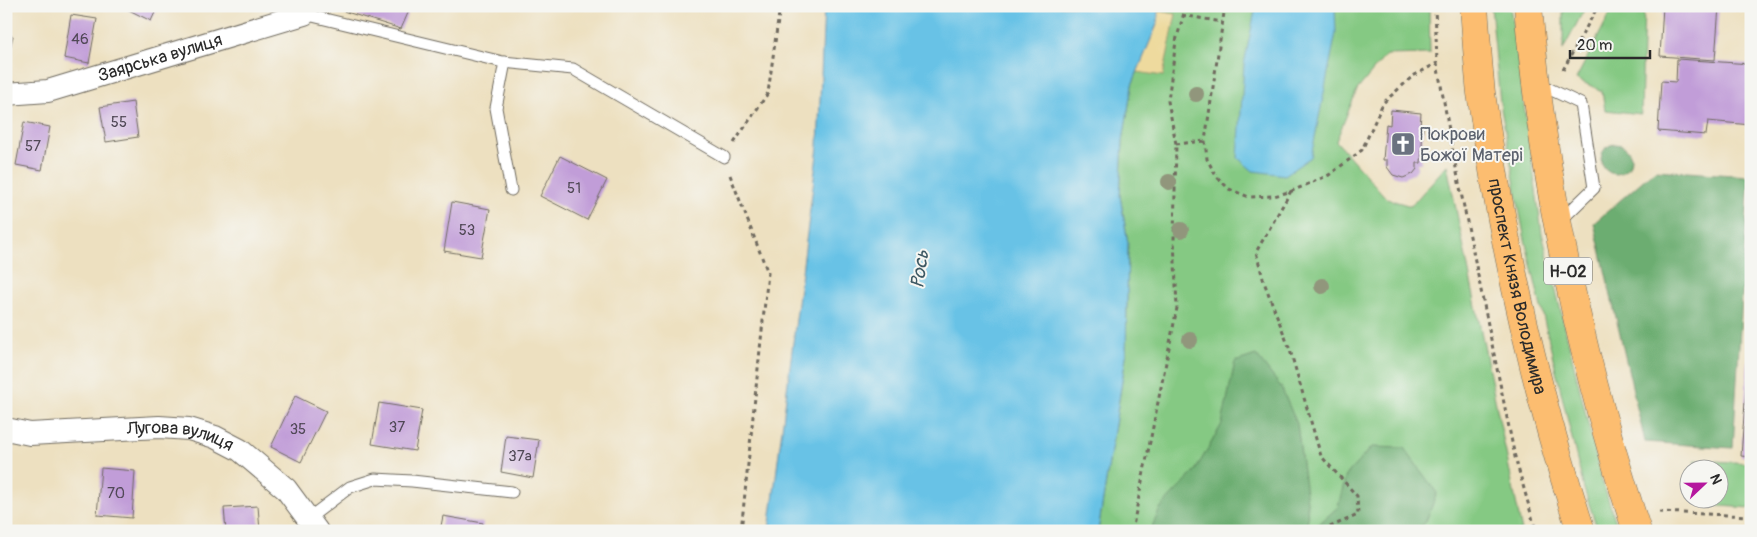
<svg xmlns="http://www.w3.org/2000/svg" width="1757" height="537" font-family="Pangolin,sans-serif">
<rect width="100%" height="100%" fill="#f6f6f2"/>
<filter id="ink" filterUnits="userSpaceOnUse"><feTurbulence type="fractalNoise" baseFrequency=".02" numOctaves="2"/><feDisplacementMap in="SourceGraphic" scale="10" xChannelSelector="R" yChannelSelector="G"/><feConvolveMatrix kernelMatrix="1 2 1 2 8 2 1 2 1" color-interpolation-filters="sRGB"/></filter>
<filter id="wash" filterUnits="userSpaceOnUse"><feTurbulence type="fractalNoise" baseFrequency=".0096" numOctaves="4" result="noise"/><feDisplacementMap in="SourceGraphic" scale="20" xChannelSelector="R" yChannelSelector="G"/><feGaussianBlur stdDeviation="1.12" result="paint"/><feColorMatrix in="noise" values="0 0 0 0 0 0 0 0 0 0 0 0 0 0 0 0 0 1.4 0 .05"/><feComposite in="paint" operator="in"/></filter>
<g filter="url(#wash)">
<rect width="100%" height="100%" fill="#ede0c0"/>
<path fill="#85c983" stroke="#587a57" d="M 1158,6 L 1429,6 L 1430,54 L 1386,55 L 1357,90 L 1336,141 L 1387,199 L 1411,206 L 1447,165 L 1522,531 L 1098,531 L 1126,356 L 1128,243 L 1120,196 L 1123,141 L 1132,85 L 1158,22 Z
M 1491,6 L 1510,6 L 1542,233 L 1602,481 L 1619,531 L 1598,531 L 1584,489 L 1524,235 L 1500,103 Z
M 1563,6 L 1586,6 L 1563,50 Z
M 1614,6 L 1644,6 L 1641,114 L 1605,110 L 1602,91 L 1576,79 Z
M 1694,460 L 1751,463 L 1751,508 L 1704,505 L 1703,500 L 1720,500 L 1720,470 L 1696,469 Z"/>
<path fill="#6cad71" stroke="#4c6c4e" d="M1601 159a15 15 0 1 1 30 0a15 15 0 1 1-30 0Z
M 1655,170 L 1749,176 L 1733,448 L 1645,442 L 1594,223 Z
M 1256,355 L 1281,387 L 1297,424 L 1307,502 L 1308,531 L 1150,531 L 1161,507 L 1195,471 L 1222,424 L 1235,362 Z
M 1372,447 L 1404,448 L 1437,493 L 1426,521 L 1418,531 L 1311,531 L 1338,507 L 1346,475 Z"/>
<path fill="#eeda9e" stroke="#8c8264" d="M 1158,11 L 1176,14 L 1163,76 L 1137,72 L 1158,22 Z"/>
<path fill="#68c2e6" stroke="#4a7688" d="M 824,6 L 1158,6 L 1158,22 L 1132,85 L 1123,141 L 1120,196 L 1128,243 L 1126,356 L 1098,531 L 769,531 L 818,147 Z
M 1256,6 L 1335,6 L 1336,33 L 1311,157 L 1285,175 L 1253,171 L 1238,158 L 1244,64 Z"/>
<g id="blocks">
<path fill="#c19dd8" d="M 121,6 L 158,6 L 151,21 Z
M 342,6 L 411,6 L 401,29 L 340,10 Z
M 1663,6 L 1719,6 L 1715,60 L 1660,56 Z
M 71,15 L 97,19 L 89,63 L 64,58 Z
M 6,34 L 13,36 L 7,62 L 6,62 Z
M 1677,59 L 1751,64 L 1751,125 L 1708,121 L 1706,135 L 1658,131 L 1661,81 L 1676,82 Z
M 133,102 L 138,137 L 106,142 L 100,107 Z
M 1391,110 L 1421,113 L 1420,127 L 1423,127 L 1421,163 L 1417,163 L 1417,169 L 1413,174 L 1403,178 L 1393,175 L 1387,167 L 1387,160 L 1383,160 L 1386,124 L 1390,125 Z
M 24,122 L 50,127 L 42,170 L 16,165 Z
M 560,156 L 607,180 L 587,220 L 540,196 Z
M 452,202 L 490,209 L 481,257 L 444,251 Z
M 1749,349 L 1751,349 L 1751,457 L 1741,456 Z
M 295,396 L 326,411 L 301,462 L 271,447 Z
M 379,403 L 422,410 L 415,451 L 372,444 Z
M 506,436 L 539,440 L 533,478 L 501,472 Z
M 101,468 L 135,471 L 132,518 L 97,515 Z
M 258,506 L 260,531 L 226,531 L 224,508 Z
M 443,516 L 483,523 L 482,531 L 440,531 Z"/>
</g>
</g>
<g filter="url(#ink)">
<use href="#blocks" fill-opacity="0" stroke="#6f6a5f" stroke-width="1"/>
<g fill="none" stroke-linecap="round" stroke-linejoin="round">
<defs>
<path id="lane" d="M 304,14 L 503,62 L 573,69 L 724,157
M 505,62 L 496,108 L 511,190
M 1537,83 L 1581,104 L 1594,188 L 1560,221
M 309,518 L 350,487 L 375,479 L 412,481 L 512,492"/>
<g id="street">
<path id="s1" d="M 6,94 L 48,91 L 304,14 L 306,6"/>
<path id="s2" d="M 6,429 L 30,434 L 159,427 L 189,429 L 215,437 L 240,450 L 286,489 L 317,531"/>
</g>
<g id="primary">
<path id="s3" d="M 1474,6 C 1476,35 1478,64 1481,93 C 1502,241 1535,389 1581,531"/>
<path d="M 1528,6 C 1543,184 1581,361 1637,531"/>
</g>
</defs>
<use href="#lane" stroke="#6f6a5f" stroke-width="13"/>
<use href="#street" stroke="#6f6a5f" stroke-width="24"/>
<use href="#primary" stroke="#6f6a5f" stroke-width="29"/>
<path stroke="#6f6a5f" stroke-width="3" stroke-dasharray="4 4" stroke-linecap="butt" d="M 1225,6 L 1205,141 L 1207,159 L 1216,176 L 1229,189 L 1249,197 L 1274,196 L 1292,191 L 1329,175 L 1362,150 L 1383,103 L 1413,76 L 1437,63
M 1435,6 L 1437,63 L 1454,158 L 1515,457 L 1536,531
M 1182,15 L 1222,22
M 1563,70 L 1598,6
M 734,143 L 768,93 L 780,6
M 1176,144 L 1205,141
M 730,175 L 768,273 L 741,531
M 1291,191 L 1256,252 L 1264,282 L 1290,350 L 1321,456 L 1357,496 L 1358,515 L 1320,531
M 1659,512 L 1751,516
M 1132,531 L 1177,308 L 1174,239 L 1176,144 L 1168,101 L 1176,41 L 1186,6"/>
<use href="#lane" stroke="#fff" stroke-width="11"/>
<use href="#street" stroke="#fff" stroke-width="22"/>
<use href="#primary" stroke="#fcbd6f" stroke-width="28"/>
</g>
<g fill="#91967c">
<circle cx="1196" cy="94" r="8"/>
<circle cx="1169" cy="182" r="8"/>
<circle cx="1181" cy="230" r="8"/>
<circle cx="1322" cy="286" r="8"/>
<circle cx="1190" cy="340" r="8"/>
</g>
</g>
<defs>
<symbol id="church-square" viewBox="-11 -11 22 22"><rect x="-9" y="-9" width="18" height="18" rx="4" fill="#6b7280" stroke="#f6f6f2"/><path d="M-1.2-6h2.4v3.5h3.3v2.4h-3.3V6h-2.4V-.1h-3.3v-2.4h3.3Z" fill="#fff"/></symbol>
</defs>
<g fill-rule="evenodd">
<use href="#church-square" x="1389" y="130" width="28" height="28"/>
</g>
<g text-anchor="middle" stroke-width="4" stroke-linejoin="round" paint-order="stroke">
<g font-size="15" fill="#504856">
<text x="80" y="44">46</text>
<text x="119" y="127">55</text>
<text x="33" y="151">57</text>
<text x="574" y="193">51</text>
<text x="467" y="235">53</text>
<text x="397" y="432">37</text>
<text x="298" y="434">35</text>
<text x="520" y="461">37а</text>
<text x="116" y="498">70</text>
</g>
<rect fill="#f6f6f2" stroke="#686867" stroke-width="1" x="1544" y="257.5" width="48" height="27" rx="4"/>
<g font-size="16" font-weight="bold" fill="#2b2b2b">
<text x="1568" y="277">Н-02</text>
</g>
<g font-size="18" fill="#2b2b2b" stroke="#f6f6f2">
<text dy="6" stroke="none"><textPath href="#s1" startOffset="159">Заярська вулиця</textPath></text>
<text dy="6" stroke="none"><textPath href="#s3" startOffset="284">проспект Князя Володимира</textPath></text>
<text dy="6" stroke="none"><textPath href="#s2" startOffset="176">Лугова вулиця</textPath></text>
</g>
<g font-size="18" fill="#5b616d" stroke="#f6f6f2" text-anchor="start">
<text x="1420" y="140">Покрови<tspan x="1420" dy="21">Божої Матері</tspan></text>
</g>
<g font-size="19" font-style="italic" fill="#3d5863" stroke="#f6f6f2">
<text transform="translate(919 269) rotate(-82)" y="7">Рось</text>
</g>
</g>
<rect width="1757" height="537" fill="none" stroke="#f6f6f2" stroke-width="25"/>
<g transform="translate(1704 484) rotate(68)"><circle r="24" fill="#f6f6f2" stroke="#a5a5a2"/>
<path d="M0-4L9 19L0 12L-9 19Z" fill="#b5179e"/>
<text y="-8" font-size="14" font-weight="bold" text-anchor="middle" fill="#2b2b2b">N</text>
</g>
<path d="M1570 50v8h80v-8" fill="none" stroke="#2b2b2b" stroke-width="2.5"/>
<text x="1577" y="50" font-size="15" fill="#2b2b2b" stroke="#f6f6f2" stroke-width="4" paint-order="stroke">20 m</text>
</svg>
